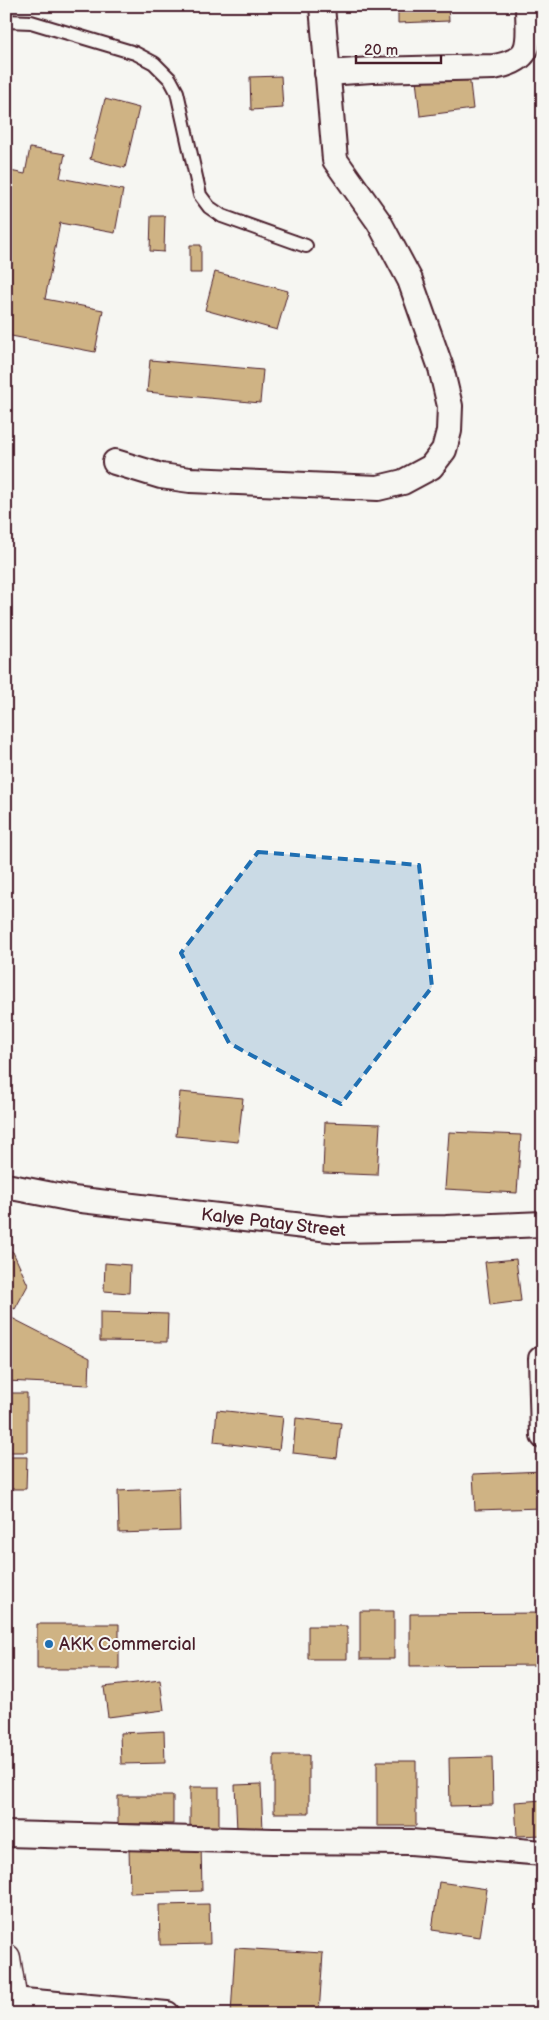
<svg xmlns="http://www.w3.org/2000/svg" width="549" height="2020" font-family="'Balsamiq Sans',sans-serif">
<rect width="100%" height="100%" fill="#f6f6f2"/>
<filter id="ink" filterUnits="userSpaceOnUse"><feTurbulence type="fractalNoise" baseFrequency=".02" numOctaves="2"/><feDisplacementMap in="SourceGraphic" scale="10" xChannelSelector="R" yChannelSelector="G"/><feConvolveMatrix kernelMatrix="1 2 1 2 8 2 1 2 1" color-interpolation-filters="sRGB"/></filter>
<g filter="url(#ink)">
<path fill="#cfb384" stroke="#4a1f2b" d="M 398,6 L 448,6 L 449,21 L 398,23 Z
M 469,74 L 473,109 L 420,116 L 416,80 Z
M 281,76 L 283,108 L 251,110 L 250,77 Z
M 105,99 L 139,108 L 125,168 L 90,159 Z
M 30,148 L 65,154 L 60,178 L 123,190 L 115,233 L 60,223 L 45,299 L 103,310 L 95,352 L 6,335 L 6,190 L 10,171 L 25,174 Z
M 151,216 L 165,216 L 164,252 L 150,251 Z
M 190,245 L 201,245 L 201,273 L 190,273 Z
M 215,272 L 288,291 L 277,330 L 205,310 Z
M 150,360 L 263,370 L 260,403 L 147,392 Z
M 180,1092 L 243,1098 L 238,1142 L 176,1136 Z
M 325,1122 L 380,1124 L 377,1175 L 323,1173 Z
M 449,1132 L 521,1135 L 517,1193 L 445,1189 Z
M 6,1248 L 13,1252 L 28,1285 L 15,1309 L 6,1305 Z
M 516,1259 L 521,1301 L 490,1305 L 485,1262 Z
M 105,1263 L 130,1265 L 129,1293 L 104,1291 Z
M 100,1312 L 168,1314 L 167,1342 L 100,1341 Z
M 6,1315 L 90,1358 L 89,1385 L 6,1381 Z
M 6,1393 L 27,1393 L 27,1452 L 6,1452 Z
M 217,1410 L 283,1417 L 279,1450 L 214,1442 Z
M 296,1418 L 341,1423 L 337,1458 L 293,1453 Z
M 6,1457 L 27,1457 L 26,1489 L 6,1489 Z
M 543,1471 L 543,1508 L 475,1510 L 473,1474 Z
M 179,1488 L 180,1531 L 119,1533 L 118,1491 Z
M 360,1611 L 394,1611 L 394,1659 L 360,1659 Z
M 543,1613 L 543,1665 L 410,1666 L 410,1614 Z
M 37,1624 L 119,1624 L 119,1669 L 37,1669 Z
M 308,1626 L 347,1626 L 347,1659 L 308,1659 Z
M 160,1680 L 164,1710 L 108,1717 L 104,1687 Z
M 164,1731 L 165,1763 L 121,1764 L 120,1733 Z
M 274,1755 L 309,1755 L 309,1813 L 274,1813 Z
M 492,1757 L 493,1805 L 450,1806 L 449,1758 Z
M 377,1761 L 416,1761 L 416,1826 L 377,1826 Z
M 261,1784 L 263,1830 L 237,1831 L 235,1785 Z
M 190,1787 L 219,1787 L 219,1836 L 190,1836 Z
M 118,1796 L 173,1796 L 173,1824 L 118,1824 Z
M 543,1800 L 543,1835 L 517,1836 L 515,1802 Z
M 201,1844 L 202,1891 L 130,1893 L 129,1847 Z
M 439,1882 L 487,1889 L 480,1937 L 432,1930 Z
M 209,1904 L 210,1944 L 160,1945 L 159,1905 Z
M 235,1948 L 323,1953 L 319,2014 L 231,2014 Z"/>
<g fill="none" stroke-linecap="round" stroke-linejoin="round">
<defs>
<path id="lane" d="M 6,21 L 31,22 L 135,53 L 154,63 L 170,79 L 177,92 L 200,195 L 209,207 L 222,216 L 306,246"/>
<g id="street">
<path d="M 327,73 L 372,70 L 494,67 C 536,59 528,42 528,6"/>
<path d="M 115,462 L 161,476 L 190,480 L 378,488 L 403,482 L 431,467 L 444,450 L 449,431 L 450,406 L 441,368 L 410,280 L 379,222 L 335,160 L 322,6"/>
<path id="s1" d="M 6,1186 L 73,1199 L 338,1230 L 446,1228 L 543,1224"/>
<path d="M 543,1358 L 541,1359 L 543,1436"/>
<path d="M 6,1834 L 273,1841 L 411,1842 L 543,1853"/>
<path d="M 13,2000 L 167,2014"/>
</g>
<path id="highway" d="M 6,1958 L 15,2014"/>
</defs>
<use href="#lane" stroke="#4a1f2b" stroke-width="16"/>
<use href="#street" stroke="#4a1f2b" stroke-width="28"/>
<use href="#highway" stroke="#4a1f2b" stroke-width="31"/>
<use href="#lane" stroke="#f6f6f2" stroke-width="12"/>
<use href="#street" stroke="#f6f6f2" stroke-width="24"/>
<use href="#highway" stroke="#f6f6f2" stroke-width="28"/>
</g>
</g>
<path fill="#1f6fb2" fill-opacity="0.2" stroke="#1f6fb2" stroke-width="4" stroke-dasharray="10 6" stroke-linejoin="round" d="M 258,852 L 419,865 L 432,987 L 341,1104 L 229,1043 L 181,953 Z"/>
<circle fill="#1f6fb2" stroke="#f6f6f2" stroke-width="2" cx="49" cy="1644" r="5"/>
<g text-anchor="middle" stroke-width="4" stroke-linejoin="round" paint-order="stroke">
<g font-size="18" fill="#4a1f2b" stroke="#f6f6f2">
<text dy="6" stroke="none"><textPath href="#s1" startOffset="270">Kalye Patay Street</textPath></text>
</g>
<g font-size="18" fill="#4a1f2b" stroke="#f6f6f2" text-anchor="start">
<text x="59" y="1650">AKK Commercial</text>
</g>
</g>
<rect width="549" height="2020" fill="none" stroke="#f6f6f2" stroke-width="25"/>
<rect x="12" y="12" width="524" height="1995" fill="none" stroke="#4a1f2b" stroke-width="2" filter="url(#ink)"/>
<path d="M356 55v8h85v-8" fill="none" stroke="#4a1f2b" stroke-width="2.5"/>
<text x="364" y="55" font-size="15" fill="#4a1f2b" stroke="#f6f6f2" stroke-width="4" paint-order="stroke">20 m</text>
</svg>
